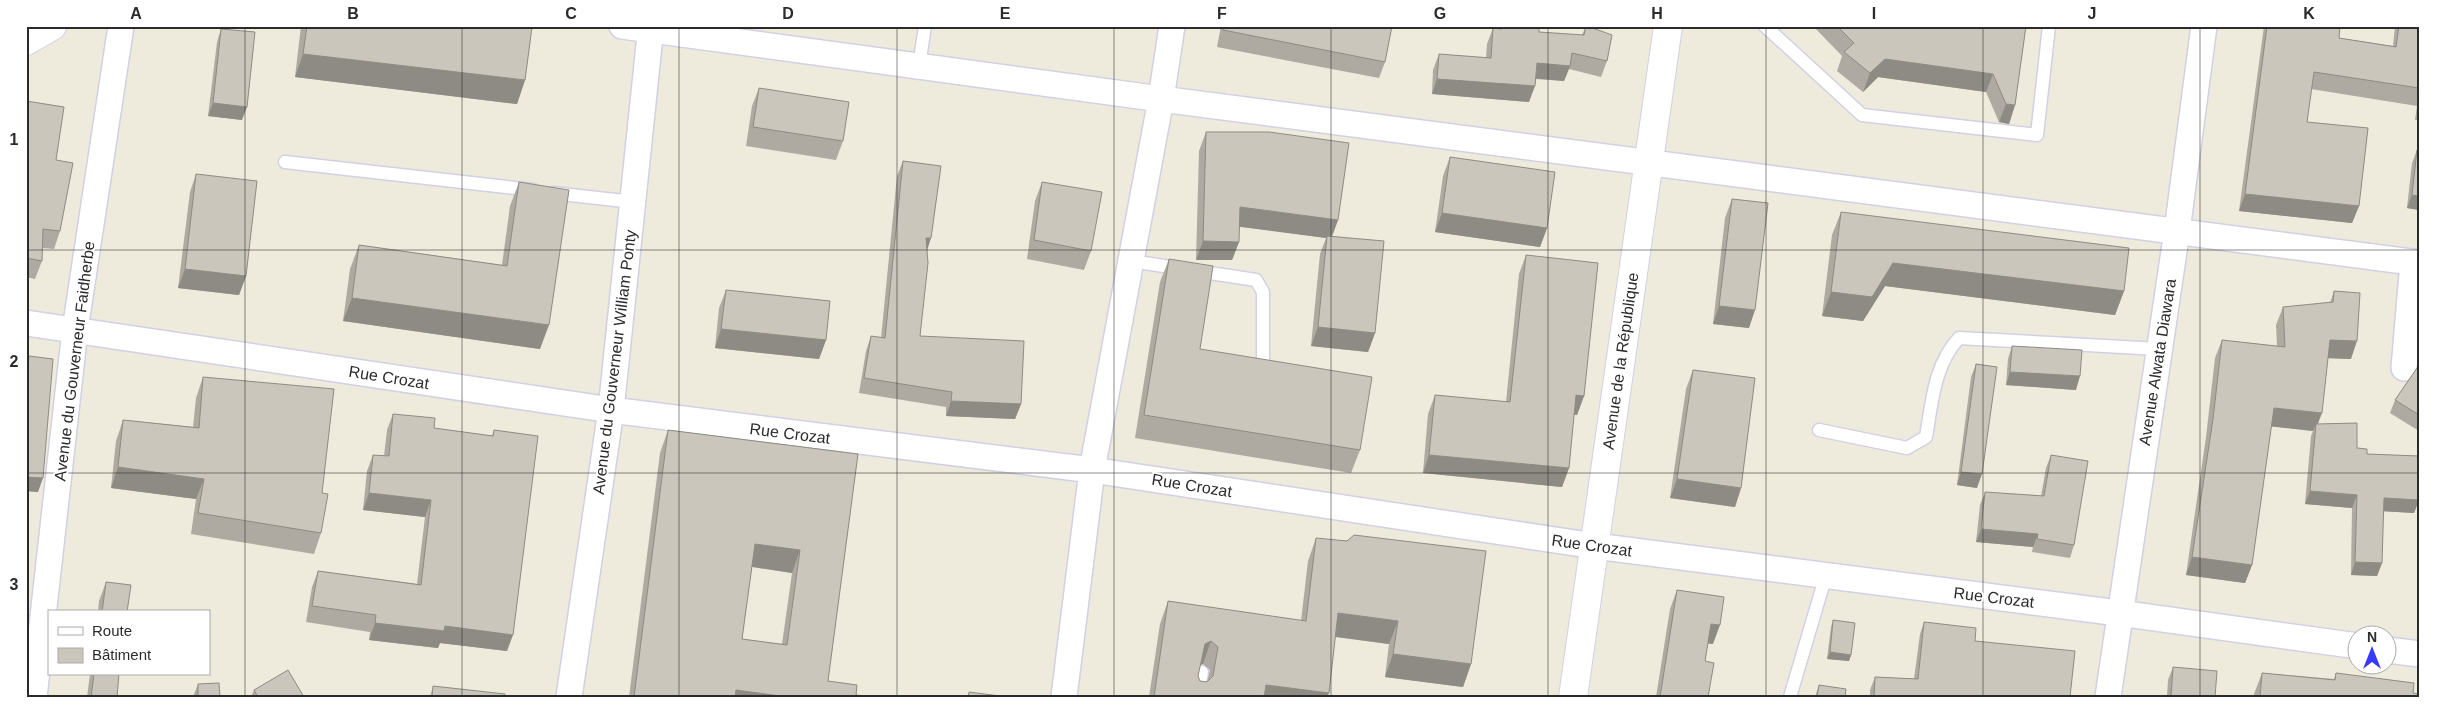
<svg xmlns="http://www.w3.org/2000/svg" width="2445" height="723" font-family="Arial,sans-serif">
<rect width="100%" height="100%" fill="#eeeadc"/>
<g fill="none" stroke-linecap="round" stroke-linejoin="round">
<defs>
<path id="lane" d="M 1765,26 L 1862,115 L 2037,135 L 2049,26
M 919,66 L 925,26
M 285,162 L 533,190
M 553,193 L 633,202
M 1131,261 L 1256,280 L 1263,292 L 1263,371
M 1819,430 L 1907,448 L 1926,437 C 1932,402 1934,365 1959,338 L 2159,349
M 1197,697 L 1202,672
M 1790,697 L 1826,575"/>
<path id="street" d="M 622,26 L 1161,99 L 2419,263
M 26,323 L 611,410 L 1092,470 L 1595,546 L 2119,613 L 2358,646
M 2404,368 L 2413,262
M 2388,650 L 2419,654
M 34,697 L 75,330 L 121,26
M 569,697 L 611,410 L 651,26
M 1064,697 L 1092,470 L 1161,99 L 1172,26
M 2108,697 L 2177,231 L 2204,26"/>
<path id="secondary" d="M 26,41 L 52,26
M 1573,697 L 1668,26"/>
</defs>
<use href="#lane" stroke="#d1d1e5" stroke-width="15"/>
<use href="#street" stroke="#d1d1e5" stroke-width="28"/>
<use href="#secondary" stroke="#d1d1e5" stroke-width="30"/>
<use href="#lane" stroke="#fff" stroke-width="12"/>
<use href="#street" stroke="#fff" stroke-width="25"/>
<use href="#secondary" stroke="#fff" stroke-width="28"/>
</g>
<path fill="#aeaaa1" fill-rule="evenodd" d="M 301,26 L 524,26 L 525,80 L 517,104 L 295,77 Z
M 1221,26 L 1392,26 L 1385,62 L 1379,78 L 1217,47 Z
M 1498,26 L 1539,26 L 1539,32 L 1582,35 L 1586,26 L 1607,61 L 1601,77 L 1569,69 L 1564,81 L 1535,79 L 1529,102 L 1432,94 L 1433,70 L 1439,54 L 1486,58 L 1487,44 L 1493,28 L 1497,28 Z
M 1816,26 L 2026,26 L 2015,105 L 2009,124 L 1999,122 L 1986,92 L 1878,77 L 1863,92 L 1837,71 L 1842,56 L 1815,28 Z
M 2264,26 L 2340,26 L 2339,38 L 2393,46 L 2395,26 L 2419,26 L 2419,120 L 2415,120 L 2417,106 L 2311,89 L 2307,122 L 2359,206 L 2352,223 L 2239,211 Z
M 221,29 L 242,120 L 208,116 L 217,42 Z
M 759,88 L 843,141 L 836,160 L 746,146 L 752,106 Z
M 26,101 L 56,160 L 60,231 L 54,249 L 42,248 L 42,261 L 35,279 L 26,277 Z
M 1206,132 L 1338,220 L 1332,236 L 1375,333 L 1368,352 L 1311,346 L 1320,254 L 1326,238 L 1239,226 L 1239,242 L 1232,260 L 1196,260 L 1199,151 Z
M 2417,150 L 2419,150 L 2419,210 L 2407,208 L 2412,163 Z
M 1450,157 L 1547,228 L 1540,247 L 1435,232 L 1443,176 Z
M 903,161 L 927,250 L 920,336 L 1021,404 L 1015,419 L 946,416 L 946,407 L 859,393 L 866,351 L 871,336 L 881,338 L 897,176 Z
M 196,174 L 246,276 L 239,295 L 178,288 L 190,192 Z
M 519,182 L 540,349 L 343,321 L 350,269 L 359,245 L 502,265 L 510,206 Z
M 1042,182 L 1091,251 L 1084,270 L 1027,259 L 1035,201 Z
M 1732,199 L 1749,328 L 1713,324 L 1725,218 Z
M 1841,212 L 2124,291 L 2115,315 L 1885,286 L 1863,321 L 1822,316 L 1832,235 Z
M 1526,255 L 1584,396 L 1577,415 L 1574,414 L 1569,468 L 1562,487 L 1423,473 L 1428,414 L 1435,395 L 1506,402 L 1519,274 Z
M 1169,259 L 1200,349 L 1360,450 L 1351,473 L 1135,438 L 1160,282 Z
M 726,290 L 826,340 L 819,359 L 715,348 L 719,308 Z
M 2334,291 L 2351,359 L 2328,358 L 2318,424 L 2367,454 L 2419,500 L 2414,513 L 2383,511 L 2382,563 L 2377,576 L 2351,575 L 2352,508 L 2305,504 L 2311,436 L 2313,431 L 2271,426 L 2252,565 L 2245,583 L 2186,575 L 2206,437 L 2215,358 L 2222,340 L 2277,346 L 2276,325 L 2283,307 L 2330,303 Z
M 2012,346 L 2076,390 L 2006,385 L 2008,359 Z
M 29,356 L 38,492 L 26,491 L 26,364 Z
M 1976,364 L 1977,488 L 1957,485 L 1971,377 Z
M 2419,365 L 2419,431 L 2390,413 L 2395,400 Z
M 1693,370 L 1741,488 L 1735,507 L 1670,498 L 1686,389 Z
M 203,377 L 322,493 L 321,533 L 314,554 L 191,534 L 196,499 L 111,488 L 116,441 L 123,420 L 193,427 L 196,398 Z
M 393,414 L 434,428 L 492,436 L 494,430 L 507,651 L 440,643 L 438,648 L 369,640 L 370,632 L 306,622 L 312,587 L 318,571 L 417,584 L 425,517 L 363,510 L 367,471 L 373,455 L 384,456 L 387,430 Z
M 668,430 L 858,454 L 828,681 L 856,695 L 873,697 L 629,697 L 660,453 ZM 752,567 L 792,573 L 782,644 L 742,639 Z
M 2051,455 L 2074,545 L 2070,558 L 2032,552 L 2033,547 L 1976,542 L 1980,505 L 1985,492 L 2041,496 L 2046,468 Z
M 1316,538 L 1471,664 L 1463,687 L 1385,677 L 1389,644 L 1335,637 L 1329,693 L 1327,697 L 1149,697 L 1160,624 L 1168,601 L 1301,621 L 1308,561 ZM 1203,664 L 1210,670 L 1207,682 L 1200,681 L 1198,676 L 1200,665 Z
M 106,582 L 127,612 L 98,612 L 99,601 Z
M 1677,590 L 1713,644 L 1708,643 L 1705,661 L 1708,697 L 1656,697 L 1670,609 Z
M 1833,620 L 1851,655 L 1849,661 L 1827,659 L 1831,627 Z
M 1924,622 L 1975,641 L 2070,697 L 1870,697 L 1870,690 L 1875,677 L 1914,679 L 1920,634 Z
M 2173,667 L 2215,697 L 2167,697 L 2168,680 Z
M 2262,673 L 2334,679 L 2336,673 L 2413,693 L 2419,697 L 2254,697 L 2254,694 Z
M 90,674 L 119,674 L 117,697 L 87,697 Z
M 198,684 L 220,697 L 193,697 Z
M 1819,685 L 1845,697 L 1815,697 Z
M 433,686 L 432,697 L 430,697 Z
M 254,690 L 304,697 L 251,697 Z"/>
<path fill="#8d8b83" d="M 303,54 L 525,80 L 517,104 L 295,77 Z
M 1885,59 L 1993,74 L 1986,92 L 1878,77 L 1863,92 L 1870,73 Z
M 1537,63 L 1570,66 L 1564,81 L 1531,78 Z
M 1437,79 L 1535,86 L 1529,102 L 1432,94 Z
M 213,103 L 247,107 L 242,120 L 208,116 Z
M 2006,104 L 2015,105 L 2009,124 L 1999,122 Z
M 2245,194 L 2359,206 L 2352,223 L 2239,211 Z
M 2412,195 L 2419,196 L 2419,210 L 2407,208 Z
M 1240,207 L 1338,220 L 1331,239 L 1327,236 L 1326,238 L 1233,226 Z
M 1442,213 L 1547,228 L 1540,247 L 1435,232 Z
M 926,238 L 931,238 L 926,254 Z
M 1203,241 L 1239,242 L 1232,260 L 1196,260 Z
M 1893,263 L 2124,291 L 2115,315 L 1885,286 L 1863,321 L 1822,316 L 1831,292 Z
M 185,269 L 246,276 L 239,295 L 178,288 Z
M 352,298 L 549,325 L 540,349 L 343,321 Z
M 1719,306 L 1755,310 L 1749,328 L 1713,324 Z
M 1318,327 L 1375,333 L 1368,352 L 1311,346 Z
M 721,329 L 826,340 L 819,359 L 715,348 Z
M 2330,340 L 2357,341 L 2351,359 L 2323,358 Z
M 2010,372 L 2080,376 L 2076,390 L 2006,385 Z
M 1576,395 L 1584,396 L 1577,415 L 1569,414 Z
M 951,401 L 1021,404 L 1015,419 L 946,416 Z
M 2274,408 L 2322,413 L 2315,431 L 2316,424 L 2313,431 L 2267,426 Z
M 1429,455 L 1569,468 L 1562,487 L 1423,473 Z
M 118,467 L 204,479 L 196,499 L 111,488 Z
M 1961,472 L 1982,474 L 1977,488 L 1957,485 Z
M 26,477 L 43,478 L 38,492 L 26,491 Z
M 1677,479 L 1741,488 L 1735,507 L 1670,498 Z
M 2310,491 L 2357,495 L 2352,508 L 2305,504 Z
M 369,493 L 431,500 L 425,517 L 363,510 Z
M 2384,498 L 2419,500 L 2414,513 L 2379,511 Z
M 1981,529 L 2038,534 L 2033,547 L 1976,542 Z
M 755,544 L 800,550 L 792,573 L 747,566 Z
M 2192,557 L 2252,565 L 2245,583 L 2186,575 Z
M 2355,562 L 2382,563 L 2377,576 L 2351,575 Z
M 1338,613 L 1398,621 L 1389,644 L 1330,636 Z
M 375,623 L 445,626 L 513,635 L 507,651 L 440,643 L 438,648 L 369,640 Z
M 1711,624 L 1720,625 L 1713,644 L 1704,643 Z
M 1211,641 L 1203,664 L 1196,666 L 1205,644 Z
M 1830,652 L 1851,655 L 1849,661 L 1827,659 Z
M 1393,654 L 1471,664 L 1463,687 L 1385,677 Z
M 1266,685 L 1329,693 L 1327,697 L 1262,697 Z
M 736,690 L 780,696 L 780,697 L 733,697 Z"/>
<path fill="#cac6bb" stroke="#8d8b83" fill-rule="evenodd" d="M 307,26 L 524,26 L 532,27 L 525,80 L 303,54 Z
M 1224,26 L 1392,26 L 1385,62 L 1223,30 Z
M 1502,26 L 1539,26 L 1539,32 L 1584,35 L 1586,26 L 1587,26 L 1612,35 L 1607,61 L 1572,53 L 1570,66 L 1537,63 L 1535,86 L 1437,79 L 1439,54 L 1491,58 L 1493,28 L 1502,29 Z
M 1837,26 L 2026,26 L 2015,105 L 2006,104 L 1993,74 L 1885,59 L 1870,73 L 1844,52 L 1854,43 Z
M 2267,26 L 2340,26 L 2339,38 L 2396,47 L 2399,26 L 2419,26 L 2419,88 L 2314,72 L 2307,122 L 2368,128 L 2359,206 L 2245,194 Z
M 221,29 L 255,32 L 247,107 L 213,103 Z
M 759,88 L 849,102 L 843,141 L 753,127 Z
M 26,101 L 64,107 L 56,160 L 73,163 L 60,231 L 43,229 L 42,261 L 26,258 Z
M 1206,132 L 1269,132 L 1349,143 L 1338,220 L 1240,207 L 1239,242 L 1203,241 Z
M 2417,150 L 2419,150 L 2419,196 L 2412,195 Z
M 1450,157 L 1555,172 L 1547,228 L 1442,213 Z
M 903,161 L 941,166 L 931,238 L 926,238 L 928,263 L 920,336 L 1024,341 L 1021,404 L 951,401 L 952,392 L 864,378 L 871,336 L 885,338 Z
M 196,174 L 257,181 L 246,276 L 185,269 Z
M 519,182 L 569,190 L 549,325 L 352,298 L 359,245 L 507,266 Z
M 1042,182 L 1102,192 L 1091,251 L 1034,240 Z
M 1732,199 L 1768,203 L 1755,310 L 1719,306 Z
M 1841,212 L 2129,248 L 2124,291 L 1893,263 L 1872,297 L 1831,292 Z
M 1327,236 L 1384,241 L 1375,333 L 1318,327 Z
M 1526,255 L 1598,263 L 1584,396 L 1576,395 L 1569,468 L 1429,455 L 1435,395 L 1510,402 Z
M 1169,259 L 1213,266 L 1200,349 L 1372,377 L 1360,450 L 1144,415 Z
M 726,290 L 830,301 L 826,340 L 721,329 Z
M 2334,291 L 2360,293 L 2357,341 L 2330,340 L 2322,413 L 2274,408 L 2252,565 L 2192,557 L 2213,419 L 2222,340 L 2285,347 L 2283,307 L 2333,302 Z
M 2012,346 L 2082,350 L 2080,376 L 2010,372 Z
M 29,356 L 53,359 L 43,478 L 26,477 L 26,388 Z
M 1976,364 L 1997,367 L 1982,474 L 1961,472 Z
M 2419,365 L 2419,415 L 2395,400 Z
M 1693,370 L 1755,378 L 1741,488 L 1677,479 Z
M 203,377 L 334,389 L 322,493 L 328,494 L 321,533 L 198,513 L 204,479 L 118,467 L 123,420 L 199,428 Z
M 393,414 L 435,418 L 434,428 L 493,436 L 494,430 L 538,436 L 513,635 L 445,626 L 444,631 L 375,623 L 376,615 L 312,606 L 318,571 L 421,585 L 431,500 L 369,493 L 373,455 L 389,456 Z
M 2357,423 L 2357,448 L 2367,449 L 2367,454 L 2419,456 L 2419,500 L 2384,498 L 2382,563 L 2355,562 L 2357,495 L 2310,491 L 2316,424 Z
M 668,430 L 858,454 L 828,681 L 857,685 L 856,695 L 873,697 L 780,697 L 780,696 L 736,690 L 735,697 L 634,697 ZM 755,544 L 800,550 L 787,645 L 742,639 Z
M 2051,455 L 2088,461 L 2074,545 L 2037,539 L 2038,534 L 1981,529 L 1985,492 L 2044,496 Z
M 1354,535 L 1486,551 L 1471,664 L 1393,654 L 1398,621 L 1338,613 L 1329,693 L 1266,685 L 1264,697 L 1154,697 L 1168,601 L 1306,621 L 1316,538 L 1347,541 ZM 1211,641 L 1218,647 L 1213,676 L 1207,682 L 1200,681 L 1198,676 L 1205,644 Z
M 106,582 L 131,585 L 127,612 L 102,612 Z
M 1677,590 L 1724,597 L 1720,625 L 1711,624 L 1705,661 L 1714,663 L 1708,697 L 1660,697 Z
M 1833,620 L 1855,623 L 1851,655 L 1830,652 Z
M 1924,622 L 1976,628 L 1975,641 L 2075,651 L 2070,697 L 1874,697 L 1875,677 L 1918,679 Z
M 2173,667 L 2217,671 L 2215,697 L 2171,697 Z
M 288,670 L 304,697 L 258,697 L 254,690 Z
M 2262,673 L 2335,680 L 2336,673 L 2414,683 L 2413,693 L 2419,694 L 2419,697 L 2260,697 Z
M 94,674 L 119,674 L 117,697 L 91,697 Z
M 219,683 L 220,697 L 198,697 L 198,684 Z
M 1819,685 L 1846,689 L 1845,697 L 1817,697 Z
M 433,686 L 505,694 L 504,697 L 432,697 Z
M 969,692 L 1008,697 L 968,697 Z"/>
<path fill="none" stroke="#2b2b2b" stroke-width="1" stroke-opacity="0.55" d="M 245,26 L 245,697M 462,26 L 462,697M 679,26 L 679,697M 897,26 L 897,697M 1114,26 L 1114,697M 1331,26 L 1331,697M 1548,26 L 1548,697M 1766,26 L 1766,697M 1983,26 L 1983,697M 2200,26 L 2200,697M 26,250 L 2419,250M 26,473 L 2419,473"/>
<g text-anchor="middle" stroke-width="4" stroke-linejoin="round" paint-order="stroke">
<g font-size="16" fill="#2b2b2b" stroke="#fff">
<text transform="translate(74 361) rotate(-83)" y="6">Avenue du Gouverneur Faidherbe</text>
<text transform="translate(1620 361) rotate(-82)" y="6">Avenue de la République</text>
<text transform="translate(614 362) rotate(-83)" y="6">Avenue du Gouverneur William Ponty</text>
<text transform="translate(2157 362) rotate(-81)" y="6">Avenue Alwata Diawara</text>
<text transform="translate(389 377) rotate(9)" y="6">Rue Crozat</text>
<text transform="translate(790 433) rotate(7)" y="6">Rue Crozat</text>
<text transform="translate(1192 485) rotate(9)" y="6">Rue Crozat</text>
<text transform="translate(1592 545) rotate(8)" y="6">Rue Crozat</text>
<text transform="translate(1994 597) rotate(7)" y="6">Rue Crozat</text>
</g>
</g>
<rect width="2445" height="723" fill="none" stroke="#ffffff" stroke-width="55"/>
<rect x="48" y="610" width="162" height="65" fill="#ffffff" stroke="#aaaaaa"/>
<rect x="58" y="627" width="25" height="8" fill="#ffffff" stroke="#aaaaaa"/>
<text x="92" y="636" font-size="15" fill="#2b2b2b">Route</text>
<rect x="58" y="648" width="25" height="15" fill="#cac6bb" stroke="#aaaaaa"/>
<text x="92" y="660" font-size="15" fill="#2b2b2b">Bâtiment</text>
<g transform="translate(2372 650)"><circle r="24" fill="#ffffff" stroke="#aaaaaa"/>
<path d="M0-4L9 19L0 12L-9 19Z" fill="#3839ff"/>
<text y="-8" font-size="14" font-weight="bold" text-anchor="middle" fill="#2b2b2b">N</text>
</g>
<rect x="28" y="28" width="2390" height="668" fill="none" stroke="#2b2b2b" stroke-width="2"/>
<g font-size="16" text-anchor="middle" font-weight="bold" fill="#2b2b2b">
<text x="136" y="19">A</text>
<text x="353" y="19">B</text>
<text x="571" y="19">C</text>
<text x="788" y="19">D</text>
<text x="1005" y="19">E</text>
<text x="1222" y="19">F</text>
<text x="1440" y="19">G</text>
<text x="1657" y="19">H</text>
<text x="1874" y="19">I</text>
<text x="2092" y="19">J</text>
<text x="2309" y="19">K</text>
<text x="14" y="145">1</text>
<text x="14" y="367">2</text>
<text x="14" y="590">3</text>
</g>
</svg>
